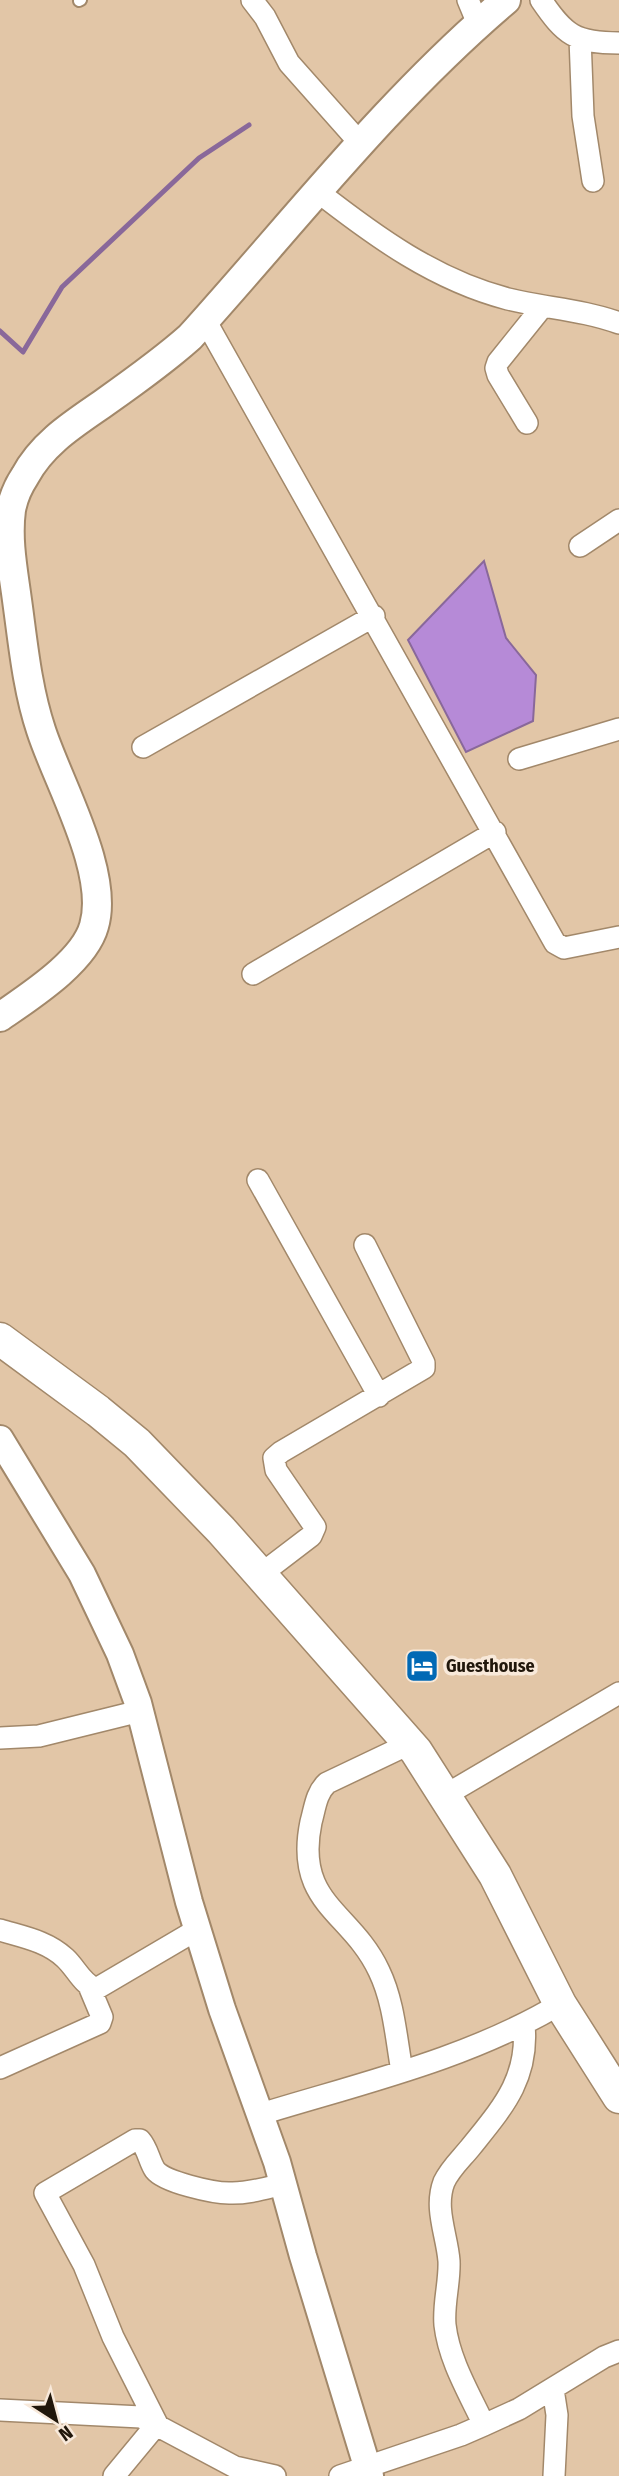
<svg xmlns="http://www.w3.org/2000/svg" width="619" height="2476" font-family="'Fira Sans Condensed',sans-serif">
<rect width="100%" height="100%" fill="#e2c6a7"/>
<path fill="#b68ad7" stroke="#89689a" stroke-width="2" d="M 484,561 L 506,638 L 536,675 L 533,721 L 466,752 L 408,640 Z"/>
<g fill="none" stroke-linecap="round" stroke-linejoin="round">
<path stroke="#89689a" stroke-width="5" d="M 0,331 L 23,352 L 62,287 L 199,158 L 249,125"/>
<defs>
<path id="service" d="M 79,1 L 81,0"/>
<path id="minor" d="M 252,0 L 265,17 L 289,63 L 360,143
M 468,0 L 478,24
M 541,0 C 565,35 575,43 619,43
M 580,38 L 583,116 L 593,181
M 317,191 C 376,237 435,280 508,299 C 545,308 584,310 619,323
M 205,320 L 555,943 L 564,948 L 619,937
M 527,423 L 498,375 L 496,368 L 498,362 L 543,306
M 580,546 L 619,520
M 143,747 L 374,616
M 519,759 L 619,729
M 253,974 L 495,832
M 258,1180 L 379,1396
M 260,1575 L 311,1536 L 315,1527 L 276,1470 L 274,1458 L 281,1452 L 424,1368 L 424,1363 L 365,1245
M 0,1738 L 39,1736 L 140,1711
M 444,1796 L 619,1693
M 0,1930 C 23,1937 47,1941 65,1958 C 76,1968 82,1984 96,1989 L 198,1929
M 0,2068 L 100,2023 L 102,2017 L 89,1986
M 402,2071 C 396,2038 394,2002 379,1971 C 351,1911 294,1904 311,1822 C 315,1808 316,1793 327,1783 L 409,1744
M 261,2114 C 362,2083 468,2059 560,2004
M 553,2389 L 557,2415 L 554,2476
M 0,2410 L 141,2417 L 235,2467 L 275,2476
M 484,2425 C 469,2393 449,2360 445,2325 C 443,2304 450,2282 449,2261 C 447,2235 434,2208 444,2182 C 450,2169 461,2159 470,2148 C 502,2108 529,2079 524,2025
M 114,2476 L 157,2424 L 113,2337 L 84,2265 L 45,2193 L 135,2140 L 140,2140 C 148,2149 149,2161 155,2170 C 164,2182 213,2193 229,2193 C 247,2194 266,2188 283,2184
M 340,2476 L 461,2435 L 484,2425 L 519,2409 L 604,2357 L 619,2351"/>
<path id="tertiary" d="M 0,1439 L 82,1574 L 120,1654 L 138,1703 L 189,1902 L 222,2009 L 277,2162 L 303,2256 L 370,2476"/>
<path id="secondary" d="M 0,1017 C 30,996 84,962 94,926 C 110,872 58,783 41,730 C 27,688 23,643 17,600 C 13,570 7,540 11,510 C 13,499 19,485 25,476 C 42,444 72,425 101,405 C 132,383 162,362 190,337 C 293,223 388,100 506,0"/>
<path id="primary" d="M 0,1339 L 98,1411 L 137,1443 L 221,1530 L 416,1751 L 495,1875 L 560,2004 L 619,2097"/>
</defs>
<use href="#service" stroke="#a2886a" stroke-width="14"/>
<use href="#minor" stroke="#a2886a" stroke-width="24"/>
<use href="#tertiary" stroke="#a2886a" stroke-width="30"/>
<use href="#secondary" stroke="#a2886a" stroke-width="32"/>
<use href="#primary" stroke="#a2886a" stroke-width="35"/>
<use href="#service" stroke="#fff" stroke-width="10"/>
<use href="#minor" stroke="#fff" stroke-width="21"/>
<use href="#tertiary" stroke="#fff" stroke-width="26"/>
<use href="#secondary" stroke="#fff" stroke-width="28"/>
<use href="#primary" stroke="#fff" stroke-width="32"/>
</g>
<defs>
<symbol id="hotel-square" viewBox="-11 -11 22 22"><rect x="-9" y="-9" width="18" height="18" rx="4" fill="#0169b5" stroke="#f8e9da"/><path d="M-6-4.5h1.5V1H6V5H4.5V3h-9V5H-6ZM-4 0a1.8 1.8 0 1 1 3.6 0ZM.5 0V-2.5h3Q6-2.5 6 0Z" fill="#fff"/></symbol>
</defs>
<g fill-rule="evenodd">
<use href="#hotel-square" x="403" y="1647" width="38" height="38"/>
</g>
<g text-anchor="middle" stroke-width="7" stroke-linejoin="round" paint-order="stroke">
<g font-size="18" font-weight="bold" fill="#21170b" stroke="#f8e9da" text-anchor="start">
<text x="446" y="1672">Guesthouse</text>
</g>
</g>
<g transform="translate(56 2420) rotate(144)" stroke="#f8e9da" stroke-width="5" paint-order="stroke">
<path d="M0-5L12 26L0 18L-12 26Z" fill="#21170b"/>
<text y="-10" font-size="19" font-weight="bold" text-anchor="middle" fill="#21170b">N</text>
</g>
</svg>
